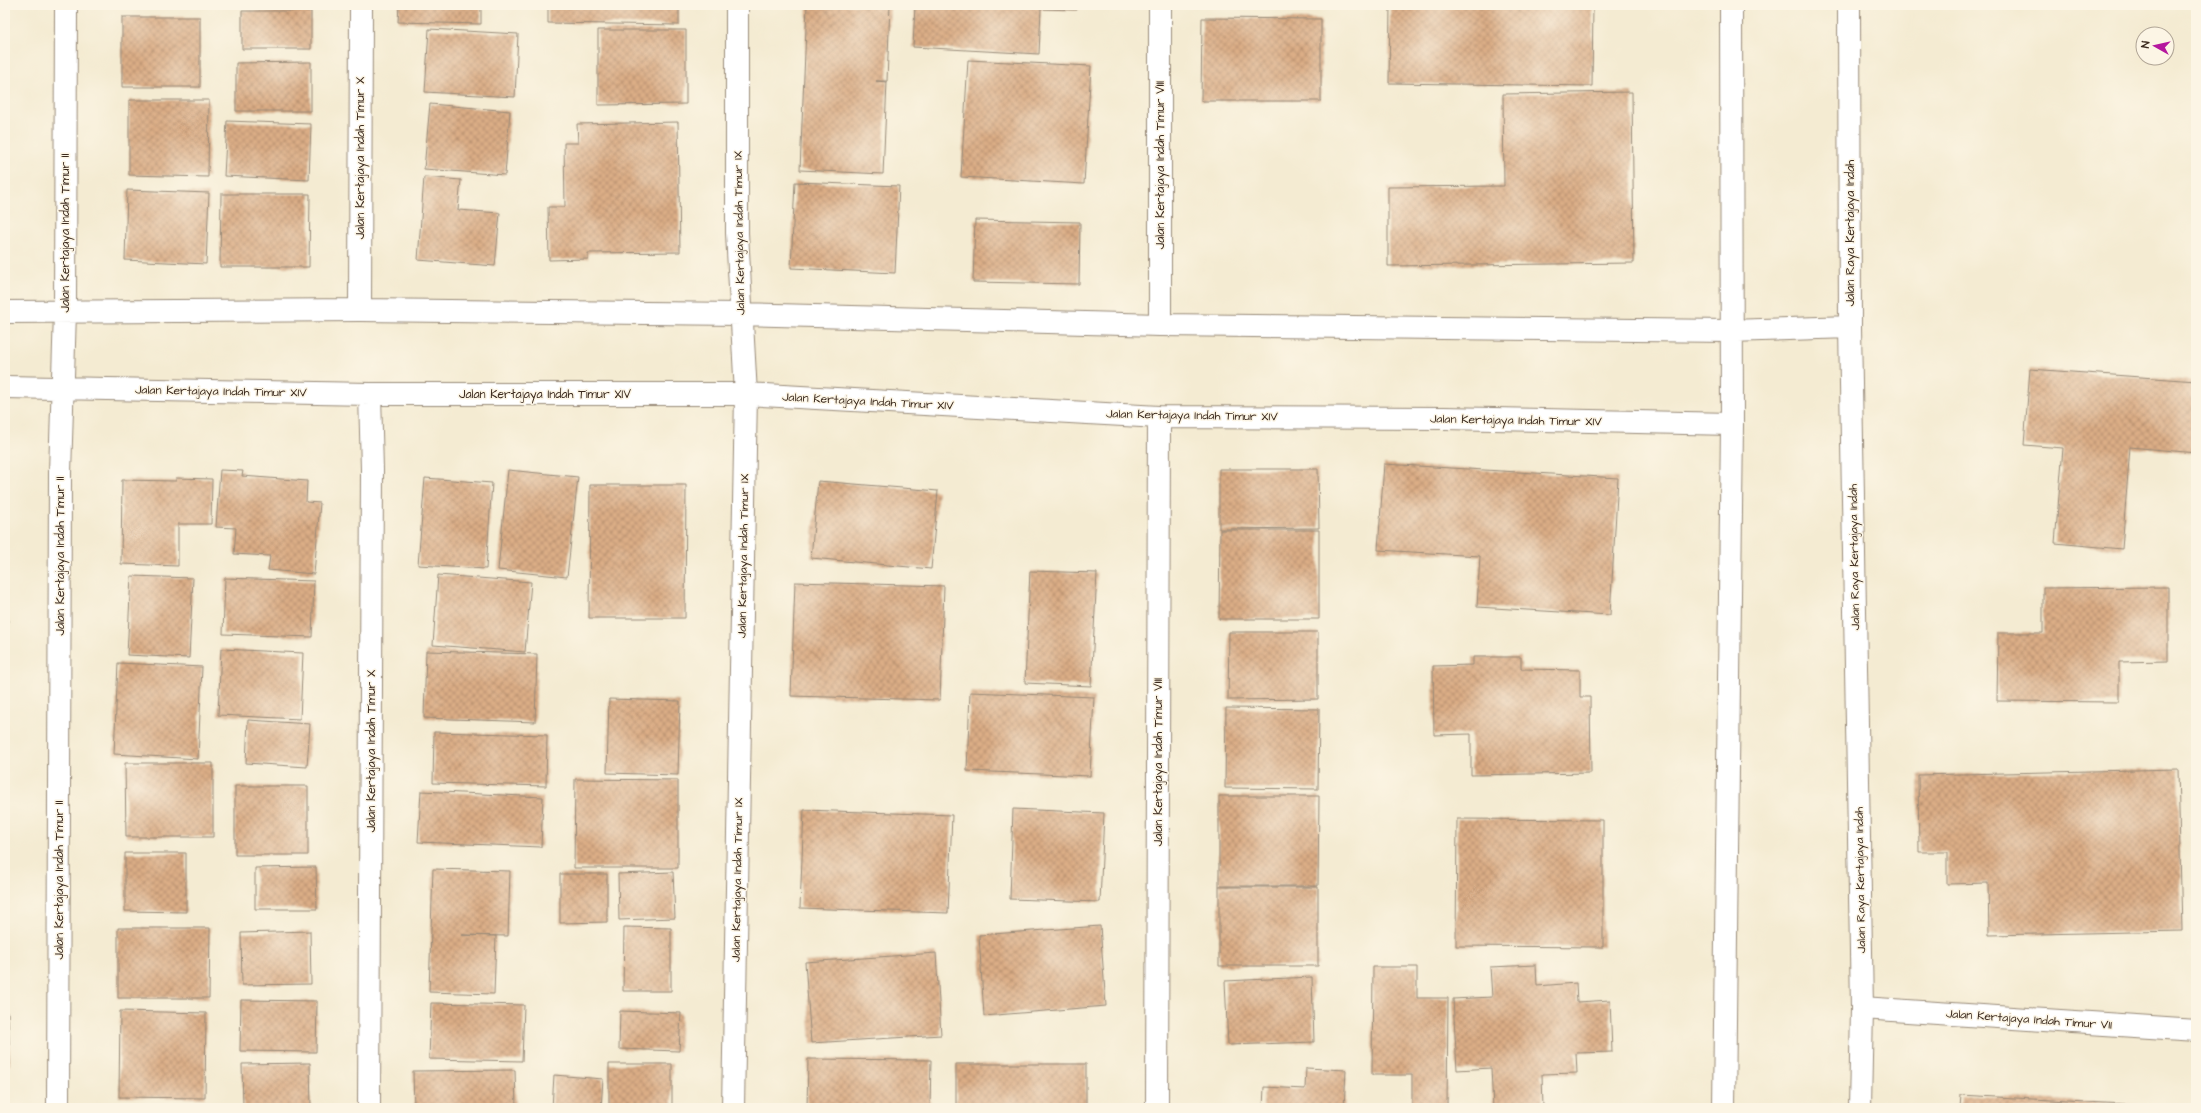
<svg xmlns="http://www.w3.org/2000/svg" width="2201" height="1113" font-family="'Architects Daughter',sans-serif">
<defs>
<pattern id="building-cross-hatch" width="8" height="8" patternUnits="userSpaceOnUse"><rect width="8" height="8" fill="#dbad86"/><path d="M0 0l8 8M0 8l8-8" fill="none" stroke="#b38d6d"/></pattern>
</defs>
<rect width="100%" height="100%" fill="#fcf5e5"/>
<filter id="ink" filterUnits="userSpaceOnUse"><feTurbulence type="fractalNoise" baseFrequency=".025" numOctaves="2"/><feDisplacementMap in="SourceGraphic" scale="8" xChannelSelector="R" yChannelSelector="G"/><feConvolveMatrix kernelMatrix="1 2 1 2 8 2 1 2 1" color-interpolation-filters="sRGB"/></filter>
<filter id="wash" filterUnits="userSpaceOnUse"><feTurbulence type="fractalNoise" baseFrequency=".012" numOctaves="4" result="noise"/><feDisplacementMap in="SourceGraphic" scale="16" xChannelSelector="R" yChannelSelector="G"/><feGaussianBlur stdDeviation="0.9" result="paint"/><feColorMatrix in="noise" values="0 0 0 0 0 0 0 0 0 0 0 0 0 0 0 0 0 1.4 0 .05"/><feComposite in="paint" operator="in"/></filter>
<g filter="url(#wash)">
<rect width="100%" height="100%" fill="#f4ebd2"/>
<g id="blocks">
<path fill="url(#building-cross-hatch)" d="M 5,5 L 9,5 L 9,11 L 5,11 Z
M 399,5 L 481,5 L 481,24 L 398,22 Z
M 548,5 L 679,5 L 679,25 L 548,23 Z
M 807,5 L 890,5 L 887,81 L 876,81 L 887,82 L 883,174 L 800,170 Z
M 915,5 L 1078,5 L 1077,10 L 1041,9 L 1039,54 L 913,47 Z
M 1390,5 L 1593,5 L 1592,86 L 1389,83 Z
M 242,11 L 311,11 L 311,49 L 242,49 Z
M 122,17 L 200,17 L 200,87 L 122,87 Z
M 1202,18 L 1321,19 L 1321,101 L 1201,101 Z
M 429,29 L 518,34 L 515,97 L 425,92 Z
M 598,30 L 686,30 L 686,104 L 598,105 Z
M 968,60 L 1091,66 L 1084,184 L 961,177 Z
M 311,62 L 311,111 L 236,111 L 236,63 Z
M 1632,92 L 1634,263 L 1388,266 L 1388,187 L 1504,186 L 1503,94 Z
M 129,100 L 209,100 L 208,177 L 129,175 Z
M 430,104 L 510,111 L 505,175 L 424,169 Z
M 227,121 L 311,124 L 309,180 L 224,176 Z
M 678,122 L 680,252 L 588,253 L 588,259 L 549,260 L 548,207 L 565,207 L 564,143 L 578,143 L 577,124 Z
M 424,177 L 461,180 L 458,210 L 500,213 L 495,266 L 418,260 Z
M 795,182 L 899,186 L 895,273 L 791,268 Z
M 127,190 L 209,193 L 206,264 L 125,260 Z
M 221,194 L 310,194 L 309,267 L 220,267 Z
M 975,220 L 1080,222 L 1079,284 L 973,282 Z
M 5,221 L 6,221 L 7,257 L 5,257 Z
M 2030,369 L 2196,381 L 2196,453 L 2130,447 L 2122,549 L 2055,543 L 2063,448 L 2024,445 Z
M 1384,464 L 1618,478 L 1610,615 L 1477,607 L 1480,556 L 1378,550 Z
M 1219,469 L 1318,469 L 1319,528 L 1219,529 Z
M 220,470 L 243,471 L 242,476 L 307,481 L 306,502 L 320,503 L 314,574 L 268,570 L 270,556 L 234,554 L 236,528 L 216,527 Z
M 508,470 L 578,477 L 567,577 L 498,570 Z
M 176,478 L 212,479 L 211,524 L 178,524 L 178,566 L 121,564 L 122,480 L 176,481 Z
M 425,478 L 492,483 L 486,569 L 418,565 Z
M 818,481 L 938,491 L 931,569 L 811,558 Z
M 590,485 L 686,485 L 685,618 L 589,618 Z
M 1220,530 L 1319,530 L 1319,619 L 1219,619 Z
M 1030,571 L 1097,573 L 1091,686 L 1025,683 Z
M 438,575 L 531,582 L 525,652 L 433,645 Z
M 131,576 L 193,578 L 189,658 L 127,655 Z
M 225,578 L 314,581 L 312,637 L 223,634 Z
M 795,582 L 944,586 L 940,700 L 791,696 Z
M 2168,587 L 2168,661 L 2119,662 L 2119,702 L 1997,701 L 1998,633 L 2043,633 L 2043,588 Z
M 5,612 L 8,612 L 8,651 L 5,651 Z
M 1229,632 L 1318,632 L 1318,699 L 1228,700 Z
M 221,649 L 303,653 L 300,719 L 218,715 Z
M 426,651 L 537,654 L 535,722 L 424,718 Z
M 1473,657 L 1521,657 L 1521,669 L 1580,670 L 1580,697 L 1590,697 L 1591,773 L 1471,775 L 1471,734 L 1434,735 L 1433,666 L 1473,665 Z
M 118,663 L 202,667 L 198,759 L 114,754 Z
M 970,692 L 1094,697 L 1090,776 L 967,771 Z
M 609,699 L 680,701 L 678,775 L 607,773 Z
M 1226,708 L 1319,709 L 1318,789 L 1225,788 Z
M 248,720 L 310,724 L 307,767 L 246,763 Z
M 434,732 L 547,735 L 546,786 L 433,783 Z
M 125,763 L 213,763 L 213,837 L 126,837 Z
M 2178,769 L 2182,931 L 1989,935 L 1988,883 L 1947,884 L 1947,852 L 1919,852 L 1918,775 Z
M 575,779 L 678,780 L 678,868 L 574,868 Z
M 235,786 L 308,786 L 308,855 L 235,855 Z
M 421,791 L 543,797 L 541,847 L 418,842 Z
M 1219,796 L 1319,796 L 1318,886 L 1219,886 Z
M 1013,809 L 1104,813 L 1100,902 L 1010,899 Z
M 804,810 L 952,815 L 948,913 L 800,908 Z
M 1457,819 L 1603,820 L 1603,947 L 1456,946 Z
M 125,853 L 186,853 L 186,912 L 125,911 Z
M 5,863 L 8,863 L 6,888 L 5,888 Z
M 316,867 L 317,909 L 255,909 L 255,868 Z
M 433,869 L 510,871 L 508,936 L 461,935 L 496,936 L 494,994 L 429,992 Z
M 673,872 L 675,918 L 619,920 L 618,874 Z
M 560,874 L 607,874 L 607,922 L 560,923 Z
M 1219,887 L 1318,887 L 1318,966 L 1219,966 Z
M 1100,926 L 1106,1006 L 984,1016 L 979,935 Z
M 624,927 L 671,928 L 671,991 L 623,991 Z
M 118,928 L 210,928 L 209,998 L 118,998 Z
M 310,931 L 311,984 L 242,985 L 241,933 Z
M 936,953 L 941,1035 L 811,1043 L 805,962 Z
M 1536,965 L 1537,986 L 1576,983 L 1577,1002 L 1610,1000 L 1612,1052 L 1576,1053 L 1577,1073 L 1542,1074 L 1543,1108 L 1493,1108 L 1491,1068 L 1457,1070 L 1453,999 L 1492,997 L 1490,967 Z
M 1373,967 L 1417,967 L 1417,998 L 1448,998 L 1447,1108 L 1412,1108 L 1412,1075 L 1372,1075 Z
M 1312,977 L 1314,1042 L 1228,1045 L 1225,981 Z
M 241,1000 L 317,1001 L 316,1052 L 240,1051 Z
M 431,1003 L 524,1005 L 522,1061 L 429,1059 Z
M 120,1011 L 206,1013 L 205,1098 L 119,1097 Z
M 620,1011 L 681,1013 L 679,1051 L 619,1049 Z
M 5,1013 L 8,1013 L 10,1065 L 5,1065 Z
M 808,1059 L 931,1060 L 930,1108 L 807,1108 Z
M 310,1063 L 311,1108 L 243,1108 L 242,1064 Z
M 609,1064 L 672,1064 L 672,1108 L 609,1108 Z
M 956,1064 L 1086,1064 L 1086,1108 L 956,1108 Z
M 1306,1068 L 1346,1070 L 1344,1108 L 1263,1108 L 1264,1087 L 1305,1089 Z
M 515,1070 L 516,1108 L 414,1108 L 413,1071 Z
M 554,1075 L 603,1079 L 601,1108 L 552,1108 Z
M 5,1076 L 8,1076 L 8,1108 L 5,1108 Z
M 1961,1095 L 2140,1105 L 2140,1108 L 1960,1108 Z"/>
</g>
</g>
<g filter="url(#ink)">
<use href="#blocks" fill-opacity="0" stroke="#988a78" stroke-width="1"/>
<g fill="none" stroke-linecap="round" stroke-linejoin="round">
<defs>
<path id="minor" d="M 360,310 L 361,5
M 5,312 L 360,310 L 741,314 L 1160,325 L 1730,331
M 1160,325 L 1160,5
M 5,387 L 370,394 L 746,394 L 1159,417 L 1444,418 L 1732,424
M 1862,1008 L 2196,1030
M 58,1108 L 60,473 L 65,312 L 66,5
M 369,1108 L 372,470 L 370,394
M 733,1108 L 746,394 L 737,233 L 737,5
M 1157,1108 L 1159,417"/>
<path id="major" d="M 1849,5 L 1850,327 L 1862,1008 L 1860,1108
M 1730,331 L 1850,327
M 1724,1108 L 1732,424 L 1731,5"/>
</defs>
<use href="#minor" stroke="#988a78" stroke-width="24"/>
<use href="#major" stroke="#988a78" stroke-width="24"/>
<use href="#minor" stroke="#fff" stroke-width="22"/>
<use href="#major" stroke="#fff" stroke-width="22"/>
</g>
</g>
<g text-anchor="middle" stroke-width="3" stroke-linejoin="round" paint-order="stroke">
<g font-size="12" fill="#3b2a1e" stroke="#fcf5e5">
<text transform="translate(360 158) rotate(-90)" y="4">Jalan Kertajaya Indah Timur X</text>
<text transform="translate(1160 165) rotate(-90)" y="4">Jalan Kertajaya Indah Timur VIII</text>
<text transform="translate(65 233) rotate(-90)" y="4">Jalan Kertajaya Indah Timur II</text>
<text transform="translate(739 233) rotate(-91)" y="4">Jalan Kertajaya Indah Timur IX</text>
<text transform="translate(1850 233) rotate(-90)" y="4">Jalan Raya Kertajaya Indah</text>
<text transform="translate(221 391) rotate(1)" y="4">Jalan Kertajaya Indah Timur XIV</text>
<text x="545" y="398">Jalan Kertajaya Indah Timur XIV</text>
<text transform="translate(868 401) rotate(3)" y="4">Jalan Kertajaya Indah Timur XIV</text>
<text transform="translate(1192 415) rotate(1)" y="4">Jalan Kertajaya Indah Timur XIV</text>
<text transform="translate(1516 420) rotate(1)" y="4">Jalan Kertajaya Indah Timur XIV</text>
<text transform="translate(60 556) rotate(-90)" y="4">Jalan Kertajaya Indah Timur II</text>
<text transform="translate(743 556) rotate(-89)" y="4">Jalan Kertajaya Indah Timur IX</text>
<text transform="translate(1854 557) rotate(-91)" y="4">Jalan Raya Kertajaya Indah</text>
<text transform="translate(371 751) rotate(-90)" y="4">Jalan Kertajaya Indah Timur X</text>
<text transform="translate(1158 762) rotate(-90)" y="4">Jalan Kertajaya Indah Timur VIII</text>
<text transform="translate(59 880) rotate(-90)" y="4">Jalan Kertajaya Indah Timur II</text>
<text transform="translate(737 880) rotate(-89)" y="4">Jalan Kertajaya Indah Timur IX</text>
<text transform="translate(1860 880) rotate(-91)" y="4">Jalan Raya Kertajaya Indah</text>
<text transform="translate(2029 1019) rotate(4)" y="4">Jalan Kertajaya Indah Timur VII</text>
</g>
</g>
<rect width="2201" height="1113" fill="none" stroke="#fcf5e5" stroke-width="20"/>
<g transform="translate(2155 46) rotate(278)"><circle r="19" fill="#fcf5e5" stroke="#afa495"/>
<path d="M0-3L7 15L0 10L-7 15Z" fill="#b5179e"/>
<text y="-6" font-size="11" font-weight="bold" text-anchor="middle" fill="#3b2a1e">N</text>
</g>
</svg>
